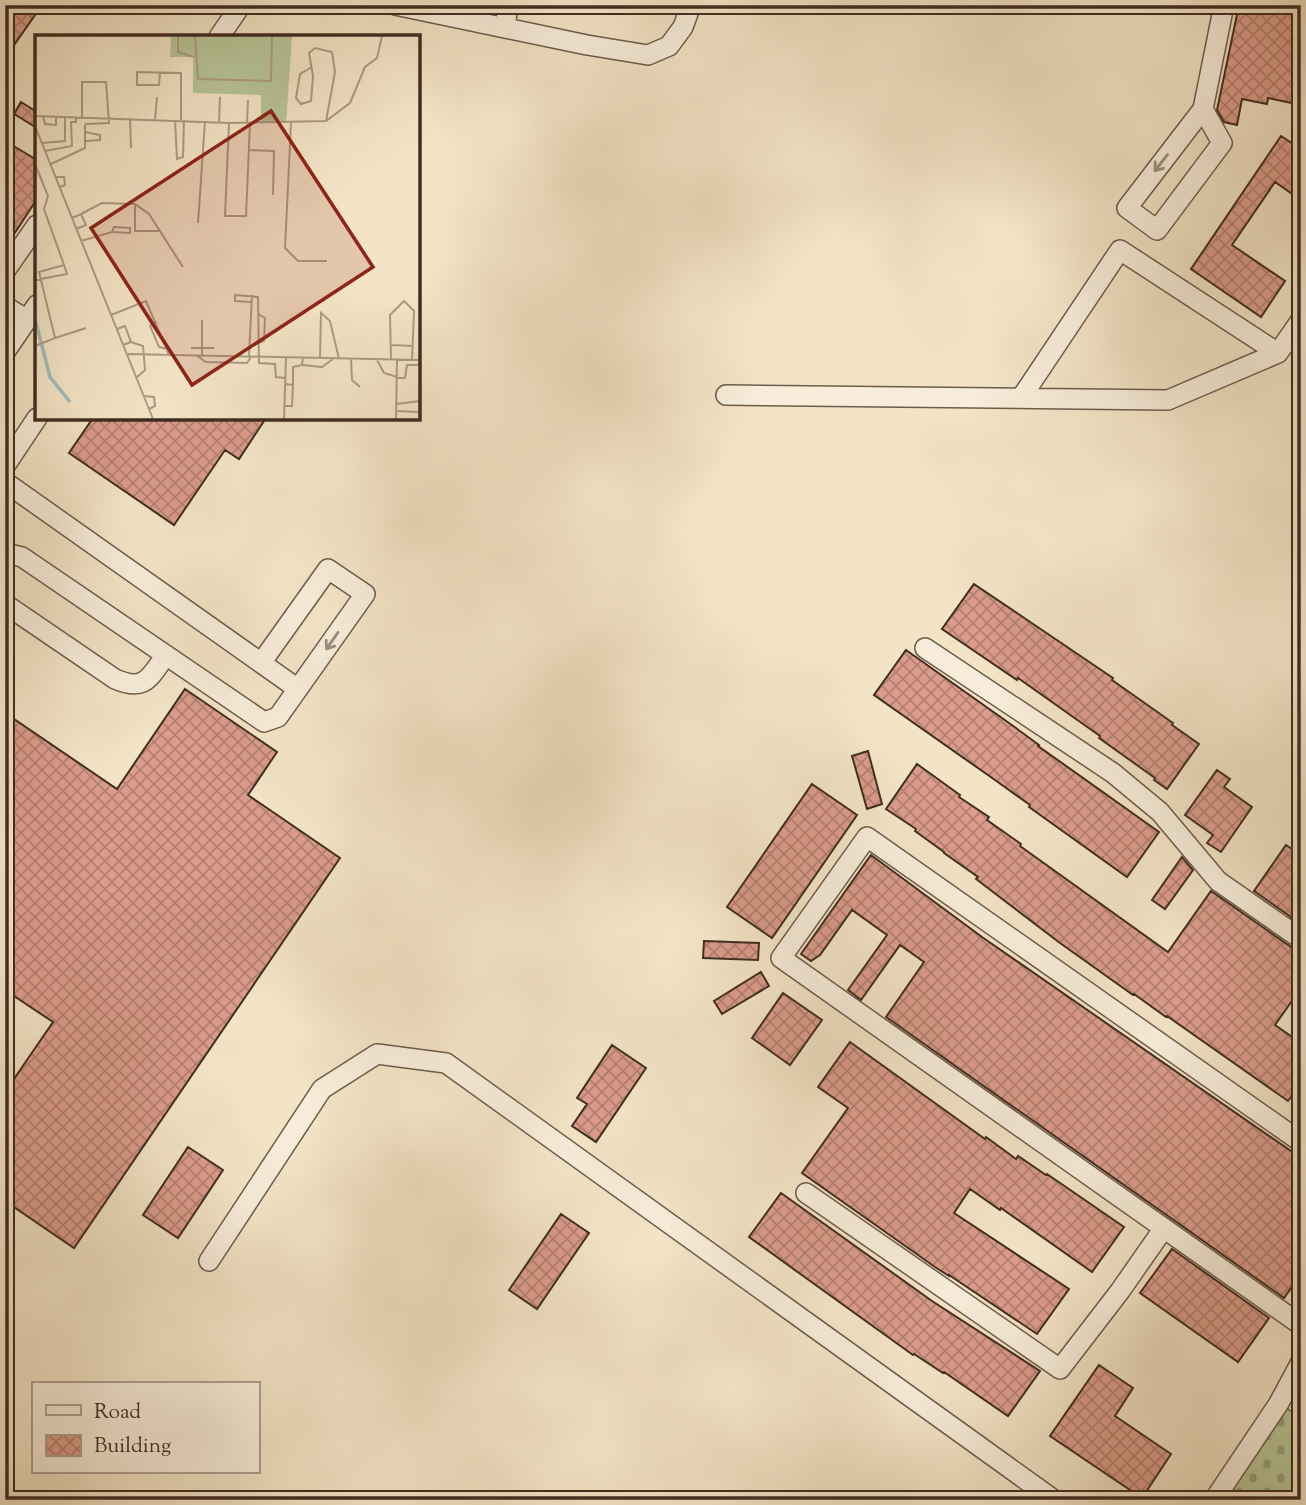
<svg xmlns="http://www.w3.org/2000/svg" width="1306" height="1505" font-family="'Sorts Mill Goudy',serif">
<defs>
<pattern id="cemetery-stones" width="16" height="16" patternUnits="userSpaceOnUse" patternTransform="scale(1.75)"><rect width="16" height="16" fill="#b7c598"/><path d="M2 7V4a2 2 0 0 1 4 0v3zM10 15v-3a2 2 0 0 1 4 0v3z" fill="#96a07c"/></pattern>
<pattern id="building-cross-hatch" width="8" height="8" patternUnits="userSpaceOnUse" patternTransform="scale(1.75)"><rect width="8" height="8" fill="#db9c8b"/><path d="M0 0l8 8M0 8l8-8" fill="none" stroke="#b38071"/></pattern>
</defs>
<rect width="100%" height="100%" fill="#f3e4c6"/>
<filter id="stains"><feTurbulence type="fractalNoise" baseFrequency=".00286" numOctaves="4"/><feColorMatrix values="0 0 0 0 .2 0 0 0 0 .09 0 0 0 0 .02 0 0 0 .5 -.17"/></filter>
<radialGradient id="worn" r=".72"><stop offset=".6" stop-color="#630" stop-opacity="0"/><stop offset="1" stop-color="#630" stop-opacity=".3"/></radialGradient>
<path fill="url(#cemetery-stones)" stroke="#7c795c" stroke-width="2" d="M 1279,1403 L 1301,1418 L 1301,1500 L 1214,1500 Z"/>
<path fill="url(#building-cross-hatch)" stroke="#412d21" stroke-width="2" d="M 21,5 L 42,5 L 5,58 L 5,28 Z
M 1239,5 L 1301,5 L 1301,105 L 1268,98 L 1267,104 L 1242,99 L 1237,125 L 1224,122 L 1217,110 Z
M 21,102 L 37,112 L 37,128 L 14,114 Z
M 1281,136 L 1301,149 L 1301,200 L 1275,182 L 1232,245 L 1285,281 L 1261,317 L 1191,269 Z
M 5,141 L 37,160 L 37,199 L 5,248 Z
M 93,418 L 266,418 L 239,459 L 225,450 L 174,525 L 69,453 Z
M 974,584 L 1113,678 L 1112,680 L 1173,723 L 1172,725 L 1199,744 L 1167,789 L 1154,780 L 1155,778 L 1099,738 L 1100,736 L 1018,678 L 1017,680 L 942,629 Z
M 906,650 L 1009,723 L 1039,745 L 1038,746 L 1159,832 L 1127,877 L 1029,807 L 1030,805 L 995,780 L 874,695 Z
M 185,689 L 277,752 L 248,795 L 340,858 L 74,1248 L 5,1201 L 5,1092 L 53,1022 L 5,990 L 5,713 L 117,789 Z
M 868,751 L 882,804 L 867,809 L 852,756 Z
M 917,764 L 960,795 L 959,797 L 989,817 L 987,820 L 1021,844 L 1020,846 L 1168,952 L 1211,891 L 1294,949 L 1301,951 L 1301,988 L 1275,1025 L 1301,1043 L 1301,1084 L 1288,1101 L 1167,1016 L 1166,1017 L 1134,994 L 1133,995 L 1060,943 L 976,879 L 978,877 L 944,853 L 944,852 L 915,831 L 916,829 L 886,809 Z
M 1217,770 L 1230,779 L 1224,787 L 1252,807 L 1221,852 L 1207,843 L 1213,835 L 1185,815 Z
M 812,784 L 857,815 L 772,938 L 727,907 Z
M 1286,845 L 1301,855 L 1301,924 L 1254,891 Z
M 871,855 L 982,937 L 1301,1158 L 1301,1274 L 1284,1298 L 886,1017 L 924,962 L 900,945 L 861,1000 L 848,990 L 887,935 L 852,910 L 820,955 L 811,961 L 801,954 Z
M 1182,857 L 1193,870 L 1165,909 L 1152,900 Z
M 704,941 L 759,943 L 758,960 L 703,958 Z
M 761,972 L 769,986 L 722,1014 L 714,1001 Z
M 783,993 L 822,1020 L 790,1065 L 752,1038 Z
M 850,1042 L 985,1139 L 986,1137 L 1016,1159 L 1018,1156 L 1046,1175 L 1047,1174 L 1124,1227 L 1092,1272 L 1001,1208 L 1000,1210 L 970,1189 L 954,1213 L 1069,1289 L 1037,1334 L 949,1275 L 949,1276 L 935,1267 L 802,1173 L 848,1108 L 818,1087 Z
M 612,1045 L 646,1068 L 596,1142 L 572,1126 L 587,1104 L 577,1098 Z
M 188,1147 L 223,1170 L 178,1238 L 143,1215 Z
M 781,1193 L 932,1301 L 1040,1371 L 1008,1416 L 944,1372 L 943,1373 L 914,1354 L 913,1355 L 749,1237 Z
M 561,1214 L 589,1233 L 537,1309 L 509,1290 Z
M 1172,1249 L 1269,1318 L 1238,1362 L 1140,1293 Z
M 1099,1365 L 1133,1388 L 1115,1416 L 1171,1454 L 1142,1498 L 1050,1436 Z"/>
<g fill="none" stroke-linecap="round" stroke-linejoin="round">
<defs>
<path id="minor" d="M 395,5 L 587,45 L 648,55 L 669,46 L 683,27 L 691,5
M 505,28 L 508,5
M 219,37 L 241,5
M 1203,109 L 1222,143 L 1157,230 L 1127,208 L 1203,109 L 1224,5
M 5,271 L 37,225
M 5,306 L 27,320
M 5,352 L 37,305
M 726,395 L 1168,400 L 1278,353 L 1301,320
M 1021,398 L 1120,250 L 1278,353
M 5,466 L 37,418
M 5,482 L 298,689
M 5,553 L 22,557 L 264,722 L 278,717 L 365,594 L 328,569 L 261,663
M 5,604 L 115,679 C 145,692 149,678 166,655
M 925,648 L 1113,773 L 1160,812 L 1218,881 L 1301,939
M 1301,1142 L 867,837 L 781,958 L 1301,1325
M 806,1193 L 1060,1369 L 1120,1291 L 1164,1228
M 209,1261 L 322,1089 L 377,1054 L 446,1063 L 1054,1500
M 1214,1500 L 1279,1403 L 1301,1362"/>
</defs>
<use href="#minor" stroke="#6e5b4a" stroke-width="22"/>
<use href="#minor" stroke="#f7edda" stroke-width="19"/>
</g>
<defs><path id="oneway-shaft" d="M-6 0H5M1.5-3L5.5 0L1.5 3" fill="none" stroke-width="1.6" stroke-linecap="round" stroke-linejoin="round" transform="scale(1.75)"/></defs>
<g stroke="#9c8d7e">
<use href="#oneway-shaft" transform="translate(1161 163) rotate(128)"/>
<use href="#oneway-shaft" transform="translate(332 641) rotate(125)"/>
</g>
<g transform="translate(35 35)">
<rect width="385" height="385" fill="#f3e4c6"/>
<path d="M 136,1 L 257,1 L 251,88 L 226,87 L 226,60 L 158,58 L 158,22 L 135,22 Z" fill="#b7c598"/>
<path fill="none" stroke="#9fbcbe" stroke-width="3.5" d="M 0,284 L 15,342 L 35,367"/>
<path fill="none" stroke="#ac9b84" stroke-width="2" d="M 143,1 L 143,17 L 159,22M 160,1 L 163,44 L 236,46 L 237,1M 277,32 L 265,39 L 261,63 L 266,69 L 276,66 L 278,41 L 274,18 L 280,13 L 297,17 L 300,37 L 291,86M 125,38 L 124,50 L 102,50 L 102,37 L 146,38 L 146,85M 0,81 L 194,88 L 291,86 L 315,68 L 330,32 L 342,23 L 347,1M 8,81 L 10,89 L 21,90 L 21,81M 47,82 L 47,47 L 71,47 L 74,88 L 50,89M 95,83 L 96,113M 120,84 L 122,62M 140,85 L 142,124 L 148,122 L 149,85M 184,88 L 185,62M 194,88 L 190,181 L 211,181 L 215,88M 212,88 L 213,65M 256,88 L 250,213 L 263,226 L 292,226M 0,91 L 118,384M 50,97 L 65,100 L 65,105 L 50,106M 7,108 L 30,106 L 30,82M 214,115 L 239,116 L 238,160M 10,116 L 37,111 L 36,87 L 41,87 L 41,82M 0,129 L 13,161 L 9,174 L 29,230 L 4,237 L 20,303 L 0,311M 16,129 L 50,113 L 50,90M 21,142 L 29,142 L 30,150 L 25,152M 100,169 L 100,196 L 126,196M 46,179 L 67,168 L 100,169 L 114,179 L 148,232M 37,183 L 46,179 L 51,190 L 41,194M 163,188 L 170,86M 46,206 L 77,197 L 79,192 L 95,193 L 95,198 L 77,197M 0,245 L 32,239 L 29,230M 216,267 L 200,266 L 200,260 L 223,262 L 224,328 L 240,329 L 241,342 L 250,343M 223,279 L 230,283 L 229,306 L 224,308M 76,280 L 111,266 L 134,320M 122,287 L 115,291 L 124,312 L 132,314M 82,294 L 90,291 L 96,307 L 88,310M 20,303 L 51,293M 96,307 L 108,311 L 110,335 L 101,343M 355,310 L 378,311M 156,313 L 179,313M 93,319 L 385,325M 162,321 L 171,327 L 212,328 L 216,322M 167,321 L 167,285M 214,321 L 217,260M 285,323 L 286,278 L 295,286 L 304,324M 316,324 L 317,345 L 325,352M 342,325 L 349,338 L 362,342M 356,325 L 355,280 L 369,266 L 379,276 L 377,325M 267,330 L 287,332 L 298,324M 362,343 L 370,343 L 372,330 L 385,330M 258,350 L 258,332 L 267,330 L 268,323M 108,361 L 119,362 L 120,371 L 114,374M 361,369 L 385,366M 250,371 L 257,371 L 258,350 L 251,349M 361,376 L 385,377M 249,384 L 251,323M 361,384 L 362,325"/>
<path fill="#8f2418" fill-opacity="0.15" stroke="#8f2418" stroke-width="3.5" d="M 236,76 L 338,232 L 157,350 L 56,193 Z"/>
<rect width="385" height="385" fill="none" stroke="#412d21" stroke-width="3.5"/>
</g>
<rect width="1306" height="1505" fill="none" stroke="#f3e4c6" stroke-width="28"/>
<rect x="7" y="7" width="1292" height="1491" fill="none" stroke="#412d21" stroke-width="3.5"/>
<rect x="14" y="14" width="1278" height="1477" fill="none" stroke="#412d21" stroke-width="2"/>
<rect x="32" y="1382" width="228" height="91" fill="#f7edda" stroke="#aea090" stroke-width="2"/>
<rect x="46" y="1405" width="35" height="10" fill="#f7edda" stroke="#aea090" stroke-width="2"/>
<text x="94" y="1418" font-size="21" fill="#412d21">Road</text>
<rect x="46" y="1435" width="35" height="21" fill="url(#building-cross-hatch)" stroke="#aea090" stroke-width="2"/>
<text x="94" y="1452" font-size="21" fill="#412d21">Building</text>
<rect width="100%" height="100%" filter="url(#stains)"/>
<rect width="100%" height="100%" fill="url(#worn)"/>
</svg>
